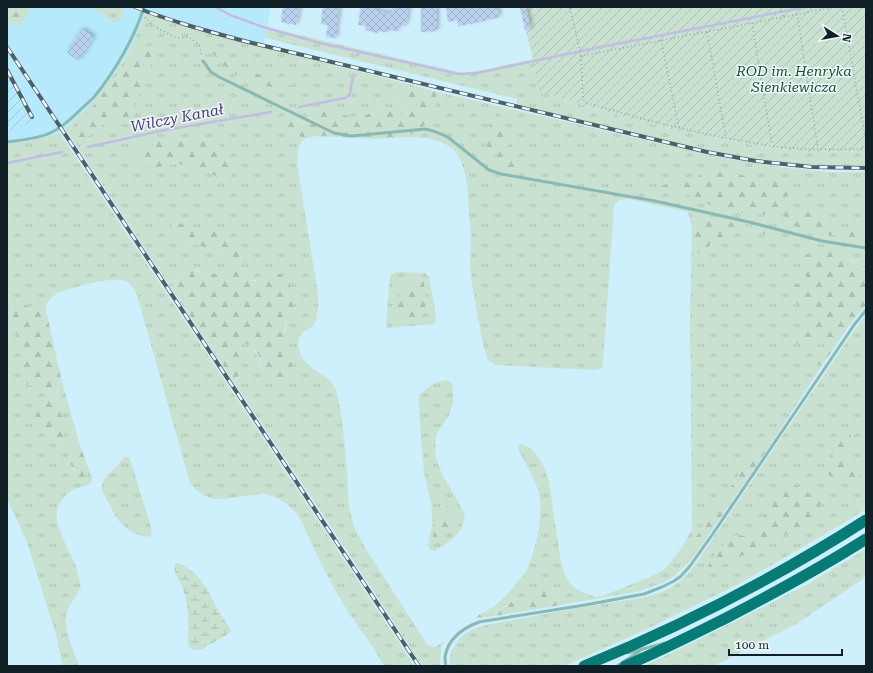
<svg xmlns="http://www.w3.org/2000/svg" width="873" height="673" font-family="'Roboto Serif',serif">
<defs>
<pattern id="industrial-furrows" width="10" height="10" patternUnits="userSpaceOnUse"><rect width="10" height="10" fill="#b6e9fc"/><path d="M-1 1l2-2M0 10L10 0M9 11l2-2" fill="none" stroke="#9bc8d8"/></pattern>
<pattern id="grass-tufts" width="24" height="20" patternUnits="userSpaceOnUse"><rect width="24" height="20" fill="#c9e1d1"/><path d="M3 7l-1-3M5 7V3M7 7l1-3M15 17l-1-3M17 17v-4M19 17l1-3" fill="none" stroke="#acc1b3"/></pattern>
<pattern id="forest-firs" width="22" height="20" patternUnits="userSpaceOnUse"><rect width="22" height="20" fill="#c9e1d1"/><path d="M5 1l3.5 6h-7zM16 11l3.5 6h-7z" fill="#acc1b3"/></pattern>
<pattern id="wetland-marsh" width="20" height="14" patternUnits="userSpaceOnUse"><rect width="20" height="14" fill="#c9e1d1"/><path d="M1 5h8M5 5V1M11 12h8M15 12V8" fill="none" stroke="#acc1b3"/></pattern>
<pattern id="garden-furrows" width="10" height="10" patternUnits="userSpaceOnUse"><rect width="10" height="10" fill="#c9e1d1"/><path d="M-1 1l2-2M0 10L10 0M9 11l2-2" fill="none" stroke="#acc1b3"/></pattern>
<pattern id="building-cross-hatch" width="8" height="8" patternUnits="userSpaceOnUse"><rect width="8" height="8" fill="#b9d0ee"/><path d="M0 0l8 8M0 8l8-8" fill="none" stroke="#9eb2cc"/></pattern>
<filter id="shadow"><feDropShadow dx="2" dy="-2" stdDeviation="2" flood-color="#0004"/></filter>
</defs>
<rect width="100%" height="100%" fill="#cef0fc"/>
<path fill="#b6e9fc" d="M 7,7 L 271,7 L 263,47 L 213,35 L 146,13 L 130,50 L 97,97 L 83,113 L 59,132 L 50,136 L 41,139 L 7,144 L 7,131 L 37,121 L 7,63 Z"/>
<path fill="url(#industrial-furrows)" d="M 7,63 L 37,121 L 7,131 Z"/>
<path fill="url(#grass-tufts)" d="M 91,7 L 120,7 L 124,12 L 123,17 L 115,23 Z
M 146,13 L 213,35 L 416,86 C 408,90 404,86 396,87 L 393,94 C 400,99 408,103 410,111 C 403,120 393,111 385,107 L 366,115 L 355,118 L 323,109 L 307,114 L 311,119 C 308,129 304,125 298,120 L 286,126 L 303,139 L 299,147 L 297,163 L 318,294 L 318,309 L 316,320 L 313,326 L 303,332 L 299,338 L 298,344 L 300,353 L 303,359 L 310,366 L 329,380 L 336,389 L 341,413 L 346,457 L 349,507 L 354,527 L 367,551 L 427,644 C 435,650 437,646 444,641 L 441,649 L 440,666 L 422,666 L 340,540 L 233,381 L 238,379 L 240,358 L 237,350 L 237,344 L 242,342 C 256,347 258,356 263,369 L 285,335 L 286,323 L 289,319 L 294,317 L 296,310 L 289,279 L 276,274 L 260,280 L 250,280 L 245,277 L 242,269 L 242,255 L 180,240 L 220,252 L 228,259 L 228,264 L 224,271 L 220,274 L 206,273 L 196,270 L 177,278 L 171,288 L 65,128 L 83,113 L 97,97 L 116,71 L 130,50 Z
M 267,27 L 359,49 L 463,73 L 488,69 L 533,59 L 538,91 L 613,114 L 661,127 L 698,135 L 765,147 L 795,151 L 811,152 L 866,151 L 866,166 L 812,165 L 757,159 L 707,150 L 660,139 L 517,104 L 517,99 L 265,38 Z
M 437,92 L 723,158 L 779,167 L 829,172 L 866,172 L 866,265 L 862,267 L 855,266 L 852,259 L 801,261 C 801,270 807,270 806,279 L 796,285 L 803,309 L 810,306 L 815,307 L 818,309 L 817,312 L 806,340 L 811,335 L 816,332 C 822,334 831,340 826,346 C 825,349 820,351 819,354 C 818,356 818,361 817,364 L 823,364 L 769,447 L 761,448 L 754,453 L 691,544 L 685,556 L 686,561 L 688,563 L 673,577 L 664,582 L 640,591 L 561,605 L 551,585 L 541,587 L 535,594 L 529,598 L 518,598 L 510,602 L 501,609 L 484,612 C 499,605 509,593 518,581 C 521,578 524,575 526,571 C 536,552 544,514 539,493 C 535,478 526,465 519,451 L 518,446 L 520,444 L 529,447 L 536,454 L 543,465 L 549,481 L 560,557 L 564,573 L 570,583 L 577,589 L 584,593 L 596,597 L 602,596 L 650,577 L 663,570 L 672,561 L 686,541 L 692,528 L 690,316 L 692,229 L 688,212 L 628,199 L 620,200 L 614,205 L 604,351 L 602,367 L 597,370 L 495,365 L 488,360 L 484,349 C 479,322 473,295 470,268 C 470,259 471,249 471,240 C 471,231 470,222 469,213 C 468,193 468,172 457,154 C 445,138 425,138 407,137 L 427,124 L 435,108 Z
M 59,132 L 402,647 L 414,666 L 384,666 C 373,644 356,626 344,605 C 331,584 320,562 310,540 C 304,526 299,512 285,503 C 279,498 271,495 263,494 C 259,494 255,495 251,495 C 227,498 207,506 190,483 L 137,295 C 134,289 131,284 125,281 C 115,276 76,286 64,291 C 59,292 52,296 49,300 C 45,305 46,310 47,315 C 42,314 40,311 36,308 C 30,304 19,304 13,306 L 11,310 L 10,322 L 21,342 L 24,352 L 25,358 L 20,372 L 30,385 L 44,387 L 50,391 L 52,396 L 49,399 L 49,427 L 54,431 L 58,446 L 60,410 L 56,398 L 61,378 L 79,442 L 75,444 C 72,451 68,460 72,466 C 74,471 75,473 75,478 L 82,480 L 89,470 C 90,472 92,476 92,479 C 91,487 79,487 74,489 C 66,493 59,502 57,511 C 54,525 70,552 76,566 C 78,573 79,580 81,587 C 77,594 72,601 68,609 C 61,625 73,650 79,666 L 62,666 L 61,658 L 57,638 L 27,542 L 7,499 L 7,144 C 25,141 43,140 59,132 Z
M 397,272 L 425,273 L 429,277 L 435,310 L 436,321 L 434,324 L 387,328 L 386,321 L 390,276 L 392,274 Z
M 866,315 L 866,509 L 839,526 L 739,584 L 645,630 L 564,666 L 450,666 C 449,659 451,651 455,645 C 465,629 480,626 497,623 C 532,616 567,610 602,604 C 625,600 649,599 670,588 C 685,580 694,567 703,553 L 851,335 Z
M 446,380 L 451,382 L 453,388 L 453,403 L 449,415 L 436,435 L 435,456 L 442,474 L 463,510 L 465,518 L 461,529 L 452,540 L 435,551 L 430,550 L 428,545 L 432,524 L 432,509 L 424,472 L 418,399 C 422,388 436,382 446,380 Z
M 124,457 L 128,457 L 130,459 L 151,527 L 152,536 C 141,539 127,530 120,522 C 115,517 112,509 109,503 C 106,498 101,492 102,486 C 103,475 118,467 124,457 Z
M 866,549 L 866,577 L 815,611 L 800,622 L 714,666 L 643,666 L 661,658 L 734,622 L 808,584 Z"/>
<path fill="url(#forest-firs)" d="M 7,7 L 31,7 C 28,15 25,21 18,26 L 12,24 L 7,20 Z
M 142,46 L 152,46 L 157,56 L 145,75 L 134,109 L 133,119 L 129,123 L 122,124 L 114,122 L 104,124 L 82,141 L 77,141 L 76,128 L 118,74 L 136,49 Z
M 210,46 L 217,46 L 234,61 L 248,71 L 288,85 L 294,92 C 279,92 238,77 227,68 C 223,65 216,59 214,55 C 212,52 211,49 210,46 Z
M 416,86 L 437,92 L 435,108 L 427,124 L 407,137 L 374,139 L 317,136 L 303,139 L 286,126 L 284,123 L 285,116 C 296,115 306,134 311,119 L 307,114 L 307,110 L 313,108 L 323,109 L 355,118 L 366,115 L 385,107 C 395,110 402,121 410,111 C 408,103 400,99 393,94 L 393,88 C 401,84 407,90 416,86 Z
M 481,107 L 487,108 L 493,111 L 505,134 L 508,138 L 511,152 L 514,156 L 528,159 L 531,162 L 528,166 C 521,167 506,170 501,165 C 498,161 499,156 496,153 C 492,150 486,149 486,142 C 484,129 499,122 481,113 L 480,110 Z
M 197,137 L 208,137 L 217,143 L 229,157 L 234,170 L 228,179 L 224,180 L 192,165 L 175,164 L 158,167 L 146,166 L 131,158 L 132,150 L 151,141 Z
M 728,172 L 746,176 L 765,185 C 776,180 776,176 789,183 L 789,188 L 784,203 L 790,210 L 794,212 L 814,212 L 825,217 L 837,227 L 852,229 L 866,227 L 866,240 L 822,234 L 802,228 L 796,226 L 786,216 L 778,213 L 752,215 L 724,209 L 702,202 L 679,190 L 659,192 L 656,190 L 659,186 C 672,183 678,181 692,183 L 701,173 Z
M 703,216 L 725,220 L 765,231 L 767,233 L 762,234 L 740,230 L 724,238 L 716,238 L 711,240 L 708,250 L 705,254 C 703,255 701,255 699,254 C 693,249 694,225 696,218 Z
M 174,222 C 189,226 225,232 236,242 C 247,253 236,275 250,280 C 260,283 267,275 277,274 C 279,274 283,274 286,275 L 289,279 L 292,289 L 296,310 L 294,317 C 291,318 288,320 286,322 C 281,332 292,355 292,367 C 292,368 292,373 292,373 C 290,378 286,382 281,383 C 264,386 263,363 257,352 C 253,347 248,344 242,342 L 237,344 C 237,346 236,349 237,350 C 237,353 239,355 240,357 C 243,365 242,376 233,381 L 171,288 L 177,278 L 187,269 C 200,271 230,283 228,259 L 220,252 L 180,240 L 169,230 Z
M 835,252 C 846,254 850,255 855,266 L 862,267 L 866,265 L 866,305 L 851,323 L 823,364 L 817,364 L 816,360 C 817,358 817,356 819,354 C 821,351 824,349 826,347 C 831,340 822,334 816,332 C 809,336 805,344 796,343 L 795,341 L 804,325 L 817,312 L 818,309 L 815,307 L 810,306 L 803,309 C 796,306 791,293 795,286 C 797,283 803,281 806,279 C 806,266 795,269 805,255 Z
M 419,279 L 424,282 L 426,303 L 423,314 C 410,321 401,326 393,310 C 397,296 406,284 419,279 Z
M 17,304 C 22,305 29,305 34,307 C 39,309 41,314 47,315 L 61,378 L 56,398 L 65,430 L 63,445 L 61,449 L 58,446 L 54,431 L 49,427 L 43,428 C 40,427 37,425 36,422 C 34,414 34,401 43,398 C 45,398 47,399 49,399 L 52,396 L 50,391 C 38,383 31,389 20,378 L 20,372 L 25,358 L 24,352 L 21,342 L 10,322 L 11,310 L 13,306 Z
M 843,427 L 850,431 L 851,438 L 848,445 L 846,464 L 851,470 L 857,473 L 859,477 L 858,481 C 845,483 836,481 826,472 L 827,464 L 836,447 L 839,432 Z
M 79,442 L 89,470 L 82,480 L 78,482 L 75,478 L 74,469 L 71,465 L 70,456 L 75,444 Z
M 769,447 L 692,559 L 688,563 L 686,561 L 685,556 L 691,544 L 754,453 L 761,448 Z
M 786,482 L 792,483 L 820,500 L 820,507 L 811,517 L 803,525 L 751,552 L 712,569 L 708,567 L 711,560 L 728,540 L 736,535 L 744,536 L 752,532 L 761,522 L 768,509 L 773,495 L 780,485 Z
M 448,506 L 453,509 C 456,528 450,530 436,540 L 433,537 L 436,520 L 442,508 Z
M 546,583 L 551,585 L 561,605 L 476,619 C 481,609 492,613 501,609 C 507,606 511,601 517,599 C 521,597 526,599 530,597 C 536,594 541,587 546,583 Z"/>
<path fill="url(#wetland-marsh)" d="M 176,563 C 189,566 200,578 207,589 C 210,593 211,598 214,603 C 219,612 225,621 231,630 L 230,633 C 223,637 203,649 198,650 C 192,651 189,648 188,643 C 189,622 189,607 182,586 C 179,579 171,571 176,563 Z"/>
<path fill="url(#garden-furrows)" d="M 520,7 L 866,7 L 866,151 L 811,152 L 795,151 L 765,147 L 698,135 L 661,127 L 613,114 L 538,91 L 533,59 Z"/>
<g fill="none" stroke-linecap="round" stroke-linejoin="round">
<path stroke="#c1bee3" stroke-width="2.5" d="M 216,7 L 230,15 L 263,27 L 320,43 L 459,74 L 477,73 L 596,48 L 806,7
M 358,55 L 359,51
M 299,107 L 345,98 L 348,96 L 350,93 L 353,76
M 88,147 L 165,130 L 271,112
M 7,163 L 62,152"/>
</g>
<path fill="url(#building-cross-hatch)" filter="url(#shadow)" d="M 283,7 L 300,7 L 296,25 L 281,22 Z
M 323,7 L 340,7 L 336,31 L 337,31 L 336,38 L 326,37 L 328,25 L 321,24 Z
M 361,7 L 377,7 L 376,11 L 392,13 L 393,7 L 409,7 L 406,26 L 398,25 L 398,31 L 388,30 L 388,32 L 378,31 L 377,33 L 365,30 L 366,26 L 358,25 Z
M 421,7 L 437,8 L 437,31 L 421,32 Z
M 446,7 L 497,7 L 500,17 L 475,23 L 458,26 L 457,20 L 448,22 Z
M 520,7 L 526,7 L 531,29 L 525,30 Z
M 82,29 L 94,37 L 79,61 L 67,53 Z"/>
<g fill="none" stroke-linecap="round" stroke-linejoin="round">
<path stroke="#8ca8b2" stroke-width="1.5" stroke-dasharray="1 3" stroke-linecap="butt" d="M 781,7 L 783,17
M 842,7 L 866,142
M 570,8 L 581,56 L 835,7
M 797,14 L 818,149
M 145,17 L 154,26 L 172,36 L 178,38 L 189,37 L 193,40 L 199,45 L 202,55
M 752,23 L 772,145
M 707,32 L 726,138
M 661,40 L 679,128
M 581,56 L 583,98 L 584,101 L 587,103 C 639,118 690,132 744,141 C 759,144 774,147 790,148 C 815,150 841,149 866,149"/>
<path stroke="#8ab9b5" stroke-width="3" d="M 203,61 L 211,72 L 219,77 L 334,133 L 352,136 L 425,129 C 434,131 441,133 449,138 L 489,170 L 501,174 L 655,201 L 749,222 L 822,241 L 866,248
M 7,142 C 21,140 39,139 52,132 C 62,127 70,120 78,112 C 83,107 89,102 94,97 C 114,73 135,37 144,7
M 628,653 L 665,643
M 446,666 C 445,663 445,659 445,657 C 448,638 463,628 479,622 L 585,605 L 644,594 L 662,587 L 674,581 L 681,576 L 690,566 L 712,535 L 823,371 L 854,325 L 866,310
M 617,666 L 640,651"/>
<path stroke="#097b76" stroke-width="11" d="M 584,666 C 682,626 777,577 866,520
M 625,666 C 661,651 696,633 730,616 C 776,592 822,567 866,539"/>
<defs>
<path id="rail" d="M 135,7 C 170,21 207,31 244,41 L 707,152 L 756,161 L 812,167 L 866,168
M 7,47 L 419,666
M 7,70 L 32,117"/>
</defs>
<use href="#rail" stroke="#4b6068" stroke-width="4"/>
<use href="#rail" stroke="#f0f8fb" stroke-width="2.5" stroke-dasharray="8" stroke-linecap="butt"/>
</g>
<g text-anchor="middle" stroke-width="3" stroke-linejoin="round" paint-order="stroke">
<g font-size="14" font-style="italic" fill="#135132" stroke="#f0f8fb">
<text x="794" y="76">ROD im. Henryka<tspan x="794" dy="16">Sienkiewicza</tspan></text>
</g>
<g font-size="15" font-style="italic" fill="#463f70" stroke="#f0f8fb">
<text transform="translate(177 118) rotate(-11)" y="5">Wilczy Kanał</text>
</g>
</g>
<rect width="873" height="673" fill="none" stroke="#102026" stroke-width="16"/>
<g transform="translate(837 36) rotate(101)" stroke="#f0f8fb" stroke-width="3" paint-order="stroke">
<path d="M0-3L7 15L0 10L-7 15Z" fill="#102026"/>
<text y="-6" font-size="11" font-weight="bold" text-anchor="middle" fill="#102026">N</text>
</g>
<path d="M729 649v6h113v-6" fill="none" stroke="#102026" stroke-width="2"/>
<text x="735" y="649" font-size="12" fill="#102026" stroke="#f0f8fb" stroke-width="3" paint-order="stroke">100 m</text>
</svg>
